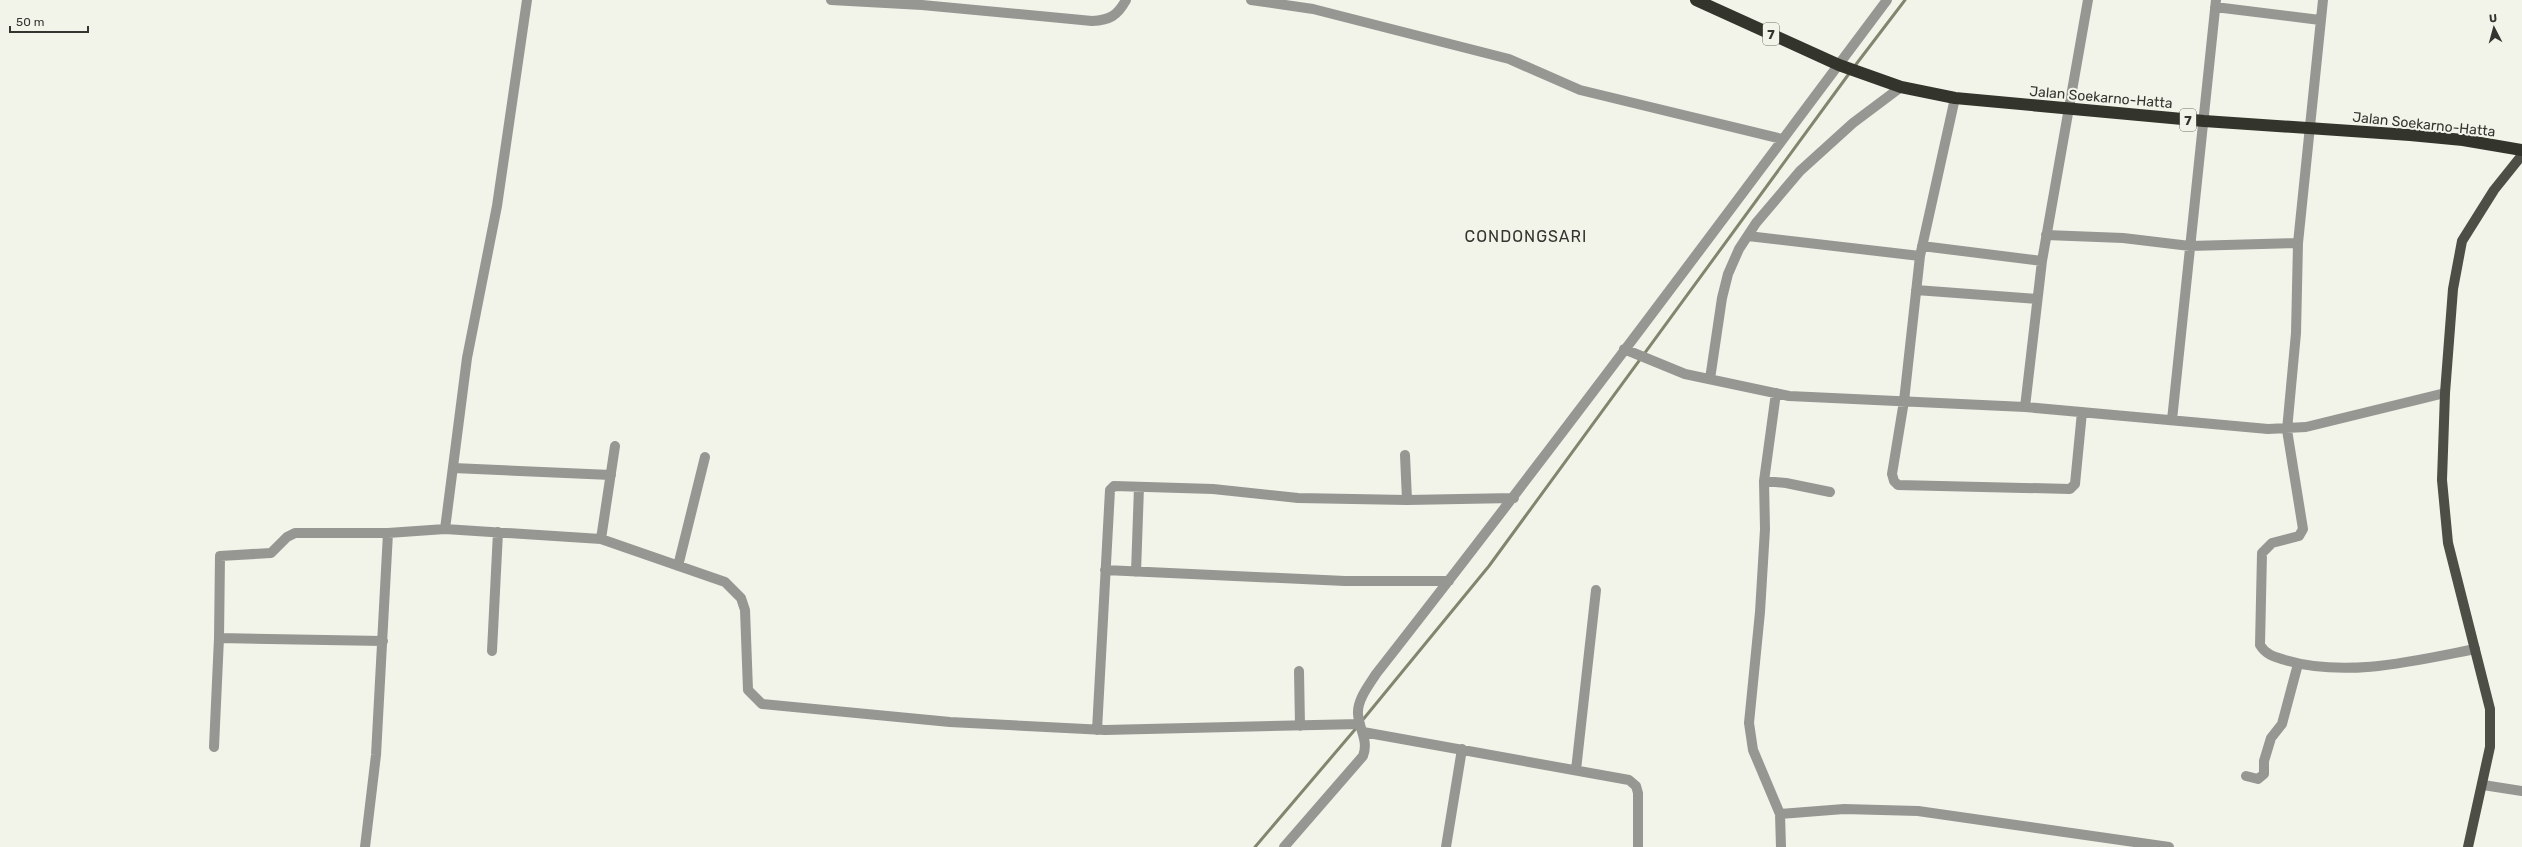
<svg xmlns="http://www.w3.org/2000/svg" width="2522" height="847" font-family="Rubik,sans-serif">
<rect width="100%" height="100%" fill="#f2f4e9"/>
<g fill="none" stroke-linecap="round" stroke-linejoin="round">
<path stroke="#83866e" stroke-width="3" d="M 1854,67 L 1905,0
M 1361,722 L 1489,566 L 1851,71
M 1255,847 L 1358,726"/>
<path stroke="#969793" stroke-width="10" d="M 831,0 L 922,5 L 1092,21 C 1110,20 1117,16 1126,0
M 1251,0 L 1313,9 L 1509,59 L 1580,90 L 1782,139
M 2323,0 L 2298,243 L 2296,333 L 2287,430 L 2303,529 L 2299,536 L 2272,543 L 2262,553 L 2260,645 C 2266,655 2275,657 2285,660 C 2346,678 2414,661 2475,649
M 2215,7 L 2320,20
M 1955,98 L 1920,256 L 1904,401 L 1892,474 L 1894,481 L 1898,485 L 2070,489 L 2075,484 L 2082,412
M 2046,235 L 2123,238 L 2190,246 L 2298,243
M 1748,236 L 1920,256
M 1922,246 L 2042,261
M 1916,290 L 2037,299
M 1624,349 L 1685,374 L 1789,396 L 2025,407 L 2268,429 L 2306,427 L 2445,393
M 1710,379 L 1722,298 L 1728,274 L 1739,249 L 1756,223 L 1800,171 L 1853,123 L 1901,87
M 1776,393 L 1764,481 L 1765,529 L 1760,612 L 1749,723 L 1753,750 L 1780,814 L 1781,847
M 2025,407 L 2042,261 L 2088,0
M 2172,420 L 2216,0
M 1405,455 L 1407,500
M 453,468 L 611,475
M 1764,481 L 1786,483 L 1830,492
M 445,529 L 467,358 L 497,206 L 527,0
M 601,539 L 615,446
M 678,566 L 705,457
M 1105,570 L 1345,581 L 1449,581
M 1136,572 L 1139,487
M 219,638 L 383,641
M 492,651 L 498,532
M 1299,671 L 1300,726
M 1097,730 L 1110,490 L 1114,486 L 1213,489 L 1298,498 L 1407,500 L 1514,498
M 1363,732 L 1629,780 L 1636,786 L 1638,793 L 1638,847
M 214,747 L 219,638 L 220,556 L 271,553 L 287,537 L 295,533 L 388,533
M 1576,770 L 1596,590
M 2246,776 L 2258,779 L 2264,774 L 2264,761 L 2271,738 L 2282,724 L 2298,664
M 2483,785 L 2522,791
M 1780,814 L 1844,809 L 1918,811 L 2169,847
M 365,847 L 376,755 L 388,533 L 445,529 L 601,539 L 725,582 L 741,598 L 745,610 L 748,690 L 762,704 L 950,722 L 1105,730 L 1360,724
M 1284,847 L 1363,756 C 1369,741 1359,729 1358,714 C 1357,700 1369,685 1376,674 C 1550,452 1718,226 1887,0
M 1446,847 L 1462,749"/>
<path stroke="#4d4e46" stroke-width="10" d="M 2468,847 L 2490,747 L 2490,709 L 2448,543 L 2442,480 L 2445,393 L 2453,289 L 2462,241 L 2494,190 L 2522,155"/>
<path stroke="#33352c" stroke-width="12" d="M 1696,0 L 1839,65 L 1901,87 L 1955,98 L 2204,121 L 2410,135 L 2463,140 L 2522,150"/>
</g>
<g text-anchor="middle" stroke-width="4" stroke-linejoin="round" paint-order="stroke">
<g fill="#f2f4e9" stroke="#6d6e68" stroke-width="1">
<rect x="1763" y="23" width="16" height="22" rx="3"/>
<rect x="2180" y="109" width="16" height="22" rx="3"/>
</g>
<g font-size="13" font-weight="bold" fill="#343530">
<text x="1771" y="39">7</text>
<text x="2188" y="125">7</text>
</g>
<g font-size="14" fill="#343530" stroke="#f2f4e9">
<text transform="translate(2101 97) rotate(5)" y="5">Jalan Soekarno-Hatta</text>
<text transform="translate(2424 124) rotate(6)" y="5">Jalan Soekarno-Hatta</text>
</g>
<g font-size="16" letter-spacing="1" fill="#343530" stroke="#f2f4e9">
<text x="1526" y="242">CONDONGSARI</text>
</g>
</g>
<g transform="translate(2494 28) rotate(354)" stroke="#f2f4e9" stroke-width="3" paint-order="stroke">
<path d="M0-3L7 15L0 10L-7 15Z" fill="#343530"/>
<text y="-6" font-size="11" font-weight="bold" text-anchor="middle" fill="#343530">U</text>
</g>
<path d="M10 26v6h78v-6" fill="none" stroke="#343530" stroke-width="2"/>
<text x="16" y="26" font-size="12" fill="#343530" stroke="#f2f4e9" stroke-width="3" paint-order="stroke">50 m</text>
</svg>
